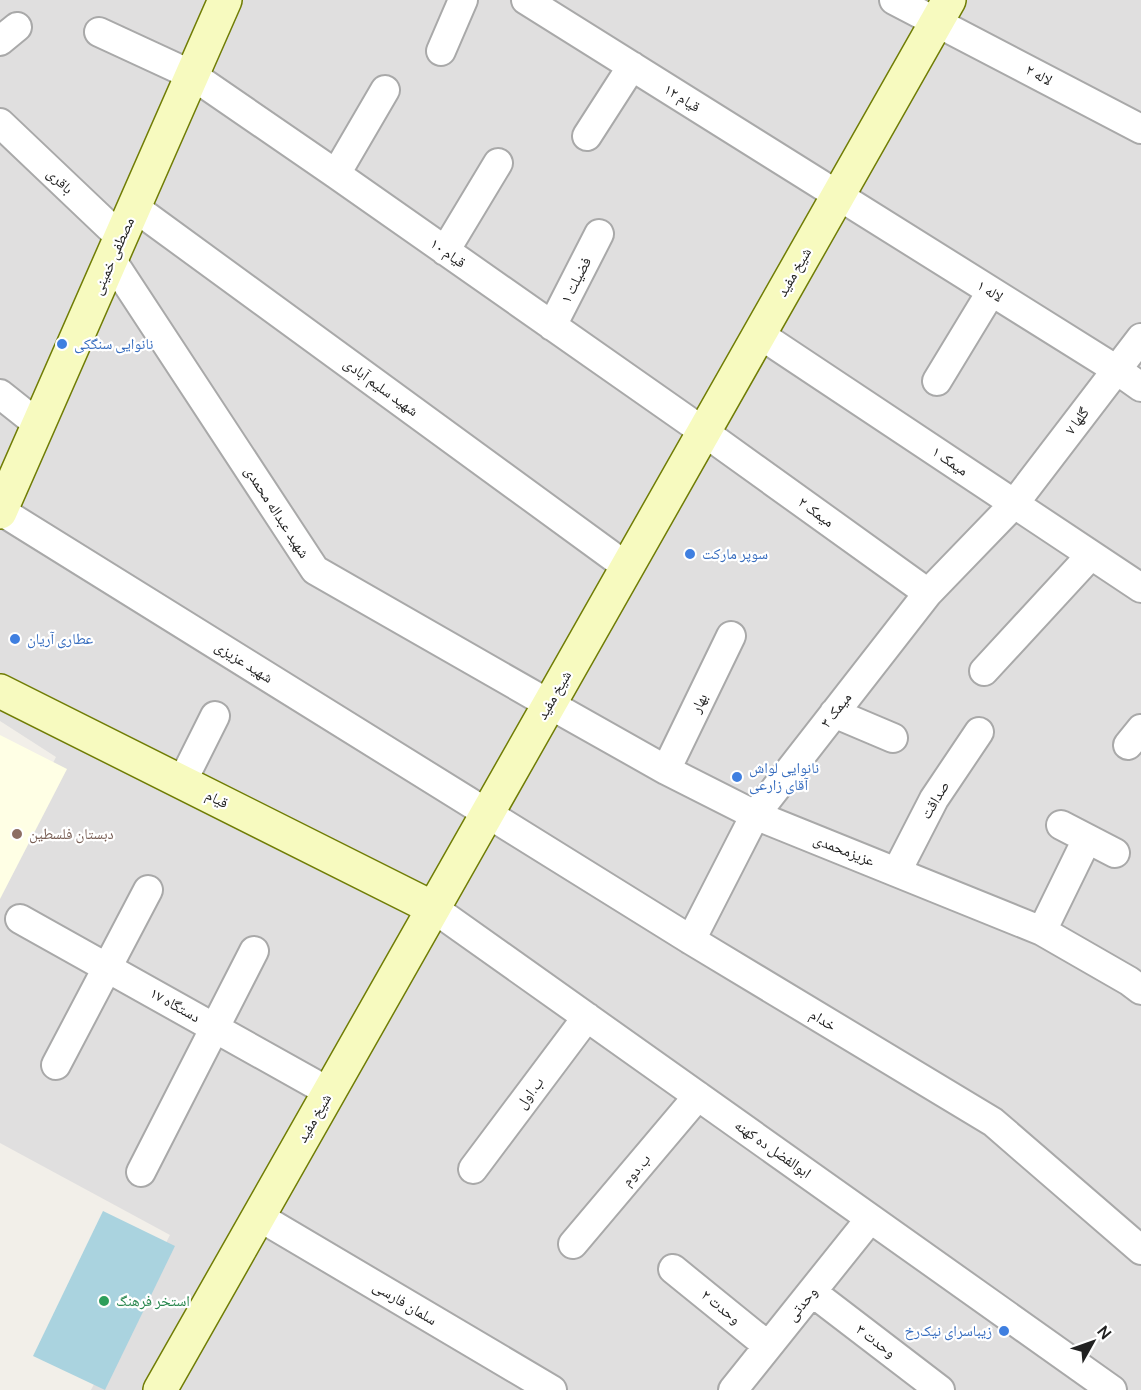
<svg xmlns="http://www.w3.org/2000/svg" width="1141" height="1390" font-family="Manrope,'Noto Naskh Arabic',sans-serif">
<rect width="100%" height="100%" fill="#f2efe9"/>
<path fill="#e0dfdf" d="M 0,0 L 1141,0 L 1141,1390 L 91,1390 L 170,1235 L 0,1143 L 0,868 L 56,757 L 0,721 Z"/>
<path fill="#ffffe5" d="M 0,735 L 67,769 L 0,899 Z"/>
<path fill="#aad3df" d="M 103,1211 L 175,1246 L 105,1390 L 33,1356 Z"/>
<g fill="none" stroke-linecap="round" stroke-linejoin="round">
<defs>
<path id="street" d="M 526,0 L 1117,370 L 1141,387
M 894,0 L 1141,129
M 99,32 L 192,75 L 336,174 L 704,432 L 928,593
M 0,41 L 17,27
M 441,51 L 463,0
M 0,123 L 121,238
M 587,136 L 632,66
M 336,174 L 385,90
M 134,207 L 627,567
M 445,251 L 498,163
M 111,259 L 315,570 L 549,704 L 666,770 L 755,815 L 1042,931 L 1129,981 L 1141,990
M 552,326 L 599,234
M 759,334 L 1141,588
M 937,381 L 991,292
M 0,394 L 39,425
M 1,511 L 691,940 L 993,1122 L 1141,1250
M 984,671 L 1091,555
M 834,713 L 893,738
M 1128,745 L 1141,729
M 666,770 L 731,636
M 182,782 L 215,716
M 1061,825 L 1115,853
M 897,871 L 934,799 L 979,732
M 433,908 L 1112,1390
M 20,919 L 329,1092
M 1042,931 L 1087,839
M 691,940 L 755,815 L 928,593 L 1014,504 L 1141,338
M 56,1065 L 148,890
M 473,1169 L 587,1017
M 141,1172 L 254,951
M 258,1216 L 552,1390
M 573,1244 L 698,1096
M 673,1269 L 768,1346
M 812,1292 L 940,1390
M 733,1390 L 870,1219"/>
<path id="secondary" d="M 0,512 L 225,0
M 0,691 L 433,908
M 160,1390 L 949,0"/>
</defs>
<use href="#street" stroke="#a9a9a9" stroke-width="32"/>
<use href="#secondary" stroke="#707d05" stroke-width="36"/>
<use href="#street" stroke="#fff" stroke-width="28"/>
<use href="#secondary" stroke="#f7fabf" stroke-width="33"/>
</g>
<g fill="#3f7fe0" stroke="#fff" stroke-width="2">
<circle cx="62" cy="344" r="6"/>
<circle cx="690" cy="554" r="6"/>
<circle cx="15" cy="639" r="6"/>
<circle cx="737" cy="777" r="6"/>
<circle cx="1004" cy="1331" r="6"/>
</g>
<circle fill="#8d6e63" stroke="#fff" stroke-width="2" cx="17" cy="834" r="6"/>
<circle fill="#2e9e5b" stroke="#fff" stroke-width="2" cx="104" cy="1301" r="6"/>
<g text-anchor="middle" stroke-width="4.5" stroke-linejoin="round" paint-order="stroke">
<g font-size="15" fill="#222" stroke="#fff">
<text transform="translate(1039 75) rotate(28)" y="5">لاله ۲</text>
<text transform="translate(682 98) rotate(32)" y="5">قیام ۱۲</text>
<text transform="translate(60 181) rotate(44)" y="5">باقری</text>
<text transform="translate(448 253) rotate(35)" y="5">قیام ۱۰</text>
<text transform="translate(113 256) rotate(-66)" y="5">مصطفی خمینی</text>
<text transform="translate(794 272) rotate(-60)" y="5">شیخ مفید</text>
<text transform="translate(576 280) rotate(-63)" y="5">فضیلت ۱</text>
<text transform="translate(990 291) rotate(32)" y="5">لاله ۱</text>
<text transform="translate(381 387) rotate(36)" y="5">شهید سلیم آبادی</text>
<text transform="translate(1077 421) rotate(-53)" y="5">گلها ۷</text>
<text transform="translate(950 461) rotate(34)" y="5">میمک ۱</text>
<text transform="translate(277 512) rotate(57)" y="5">شهید عبداله محمدی</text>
<text transform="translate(816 512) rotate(36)" y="5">میمک ۲</text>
<text transform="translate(244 662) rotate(32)" y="5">شهید عزیزی</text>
<text transform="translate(554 695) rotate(-60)" y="5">شیخ مفید</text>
<text transform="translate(699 703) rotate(-64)" y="5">بهار</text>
<text transform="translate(836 710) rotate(-52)" y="5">میمک ۳</text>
<text transform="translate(217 799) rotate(27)" y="5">قیام</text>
<text transform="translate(935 800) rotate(-59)" y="5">صداقت</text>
<text transform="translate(844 850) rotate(21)" y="5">عزیزمحمدی</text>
<text transform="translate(175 1005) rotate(29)" y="5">۱۷ دستگاه</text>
<text transform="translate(823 1020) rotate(31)" y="5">خدام</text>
<text transform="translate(530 1093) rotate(-53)" y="5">ب.اول</text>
<text transform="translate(314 1118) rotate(-60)" y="5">شیخ مفید</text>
<text transform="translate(773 1149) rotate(35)" y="5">ابوالفضل ده کهنه</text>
<text transform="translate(636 1170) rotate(-50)" y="5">ب.دوم</text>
<text transform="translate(405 1303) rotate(31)" y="5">سلمان فارسی</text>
<text transform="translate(802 1304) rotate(-51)" y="5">وحدتی</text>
<text transform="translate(721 1307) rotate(39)" y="5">وحدت ۲</text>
<text transform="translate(876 1341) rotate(37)" y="5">وحدت ۳</text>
</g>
<g font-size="15" fill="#366cbe" stroke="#fff" text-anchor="start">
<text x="74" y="349">نانوایی سنگکی</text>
<text x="702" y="559">سوپر مارکت</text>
<text x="27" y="644">عطاری آریان</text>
<text x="749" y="773">نانوایی لواش<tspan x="749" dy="17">آقای زارعی</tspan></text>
<text x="992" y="1336" text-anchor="end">زیباسرای نیک‌رخ</text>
</g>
<g font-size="15" fill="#785e54" stroke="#fff" text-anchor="start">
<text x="29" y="839">دبستان فلسطین</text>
</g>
<g font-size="15" fill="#27864d" stroke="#fff" text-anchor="start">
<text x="116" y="1306">استخر فرهنگ</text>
</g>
</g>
<g transform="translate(1093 1342) rotate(50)" stroke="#ffffff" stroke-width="4.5" paint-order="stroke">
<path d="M0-4.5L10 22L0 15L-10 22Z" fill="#222222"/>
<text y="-9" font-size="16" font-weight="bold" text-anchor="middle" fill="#222222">N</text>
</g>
</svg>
